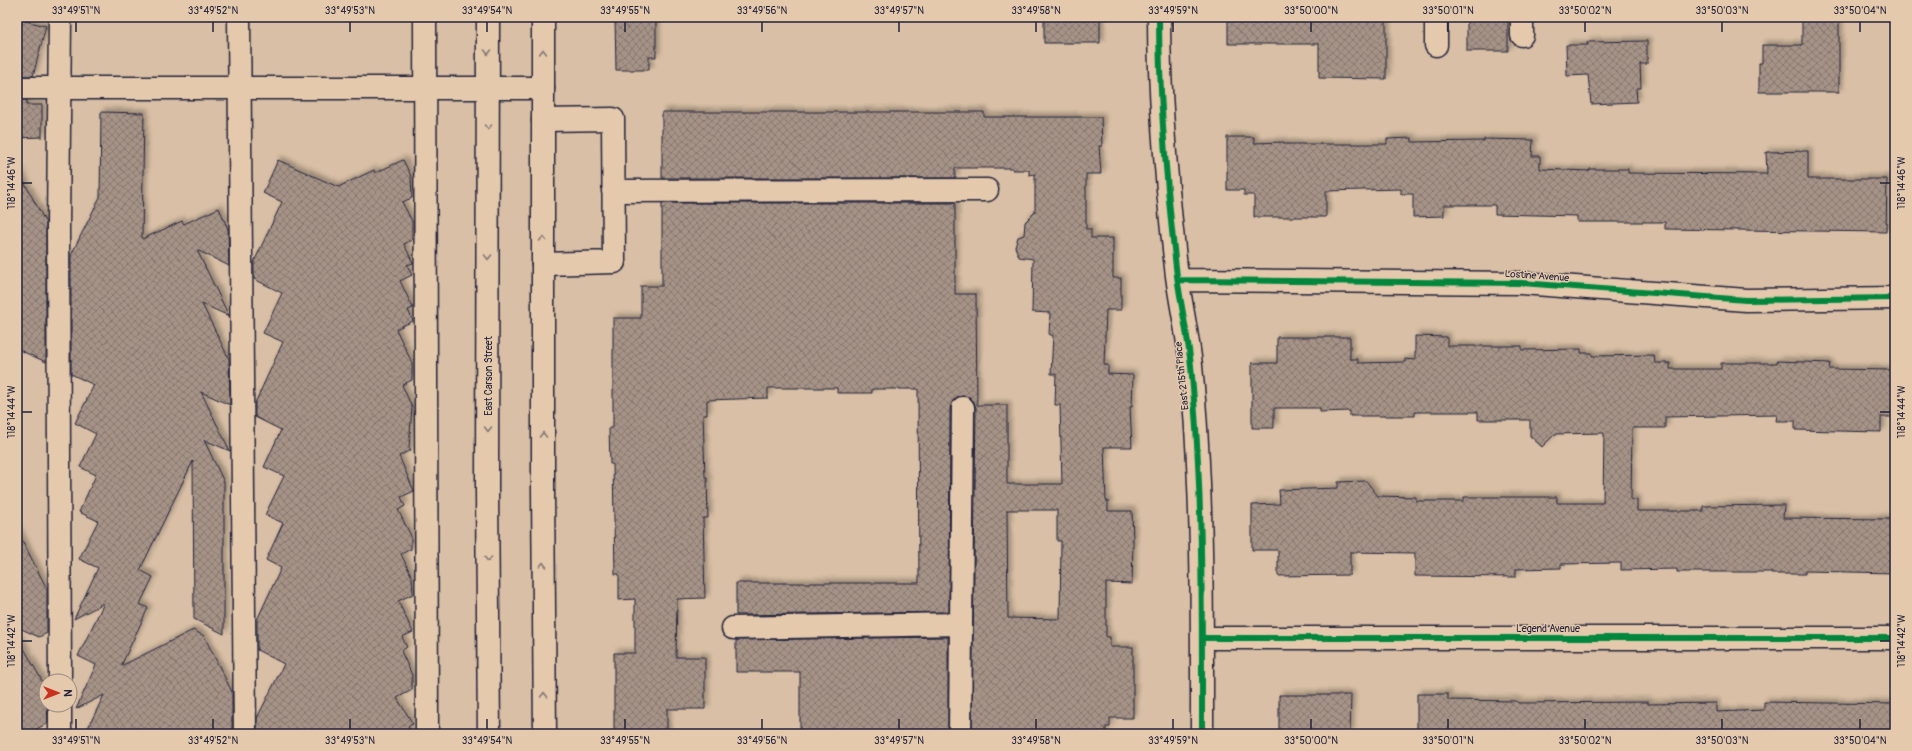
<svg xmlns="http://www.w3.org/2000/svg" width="1912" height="751" font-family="Pangolin,sans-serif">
<defs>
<pattern id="building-cross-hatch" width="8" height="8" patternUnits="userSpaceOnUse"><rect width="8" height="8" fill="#a69387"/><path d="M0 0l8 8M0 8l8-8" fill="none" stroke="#877870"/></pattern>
<filter id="shadow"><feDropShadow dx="3.5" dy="-3.5" stdDeviation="2" flood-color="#0004"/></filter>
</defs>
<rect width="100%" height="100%" fill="#d8bfa5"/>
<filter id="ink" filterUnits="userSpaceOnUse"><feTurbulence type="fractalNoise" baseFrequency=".025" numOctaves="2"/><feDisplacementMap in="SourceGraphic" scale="8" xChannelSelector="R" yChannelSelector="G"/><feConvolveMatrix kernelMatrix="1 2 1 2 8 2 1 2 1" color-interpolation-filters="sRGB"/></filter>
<g filter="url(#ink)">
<path fill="url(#building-cross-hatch)" stroke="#22223b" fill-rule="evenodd" filter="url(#shadow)" d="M 615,17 L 656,17 L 656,57 L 649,57 L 649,70 L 616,70 Z
M 1044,17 L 1100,17 L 1100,43 L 1044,43 Z
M 1228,17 L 1386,17 L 1386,79 L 1319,78 L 1319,44 L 1228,44 Z
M 1467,17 L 1508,17 L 1508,51 L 1467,51 Z
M 1802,17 L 1839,17 L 1839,92 L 1759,92 L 1759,63 L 1762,63 L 1762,45 L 1802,45 Z
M 17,19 L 46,26 L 33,76 L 17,76 Z
M 1647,41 L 1647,64 L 1640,64 L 1641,88 L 1636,88 L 1637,102 L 1591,104 L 1588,75 L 1567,76 L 1566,45 L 1588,45 L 1587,42 Z
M 17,100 L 27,100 L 26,105 L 42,105 L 42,137 L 17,138 Z
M 101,112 L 144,113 L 142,239 L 182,221 L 184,224 L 219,208 L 228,229 L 229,266 L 197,250 L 229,316 L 202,304 L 229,359 L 230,405 L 201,392 L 230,451 L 204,440 L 224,482 L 224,634 L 194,619 L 193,461 L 140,570 L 153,577 L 140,604 L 148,608 L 121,666 L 193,630 L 204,636 L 232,692 L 232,734 L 85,734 L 104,695 L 76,709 L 96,665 L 78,656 L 104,603 L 74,619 L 98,568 L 79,559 L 98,521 L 79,512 L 96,475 L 80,467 L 96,434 L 75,423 L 94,385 L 71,374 L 71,255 L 100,197 Z
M 662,112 L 984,112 L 984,117 L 1101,117 L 1102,146 L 1099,146 L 1101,174 L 1086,174 L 1086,229 L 1091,229 L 1091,238 L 1113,238 L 1113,278 L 1121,278 L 1121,310 L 1106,310 L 1104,365 L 1108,365 L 1108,374 L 1133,375 L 1132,407 L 1130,407 L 1132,447 L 1104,447 L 1106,501 L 1108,501 L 1108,511 L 1132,511 L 1133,542 L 1132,584 L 1106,583 L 1106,637 L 1110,637 L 1110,647 L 1133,647 L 1133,718 L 1110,718 L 1110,727 L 1106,727 L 1106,734 L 972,734 L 976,408 L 974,402 L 970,397 L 964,396 L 957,397 L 952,402 L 950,408 L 949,612 L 736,615 L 736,583 L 919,583 L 918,389 L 872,389 L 872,393 L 837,393 L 837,388 L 768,388 L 768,398 L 707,400 L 707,415 L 703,415 L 705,477 L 707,477 L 708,518 L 703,518 L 705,598 L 677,599 L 676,657 L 705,657 L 705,709 L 667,709 L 667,734 L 614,734 L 614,653 L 635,653 L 635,599 L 619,600 L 619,574 L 615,574 L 613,464 L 610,464 L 609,428 L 613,428 L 613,318 L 641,318 L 641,286 L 662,286 L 662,203 L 955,203 L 955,294 L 976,294 L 977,405 L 1007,405 L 1007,484 L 1062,484 L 1060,405 L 1055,405 L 1056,374 L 1051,374 L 1053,335 L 1049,335 L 1050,313 L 1032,312 L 1033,259 L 1019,257 L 1015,247 L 1018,237 L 1024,235 L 1025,222 L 1035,212 L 1035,174 L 1029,175 L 1029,170 L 1013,170 L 1013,168 L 955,168 L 955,178 L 662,178 ZM 1007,510 L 1057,510 L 1057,541 L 1061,541 L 1060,619 L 1008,618 Z
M 1227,137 L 1254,137 L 1254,143 L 1284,142 L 1284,144 L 1387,144 L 1387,139 L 1412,138 L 1412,142 L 1484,141 L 1484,139 L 1533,140 L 1532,156 L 1540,156 L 1540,169 L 1589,171 L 1590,169 L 1628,169 L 1628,173 L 1767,174 L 1766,152 L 1808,151 L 1808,179 L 1887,179 L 1886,232 L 1665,229 L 1665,222 L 1577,222 L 1577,216 L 1495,214 L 1495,205 L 1444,205 L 1444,216 L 1413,217 L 1413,194 L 1401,194 L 1401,189 L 1326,191 L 1326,217 L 1254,217 L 1254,195 L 1244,195 L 1244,190 L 1227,190 Z
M 278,160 L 338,187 L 374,170 L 375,173 L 403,160 L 411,176 L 412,198 L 402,202 L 412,221 L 412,240 L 404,244 L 413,263 L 407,265 L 412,275 L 400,281 L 413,308 L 408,310 L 413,321 L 396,329 L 412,363 L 412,380 L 402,385 L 412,407 L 409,447 L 411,450 L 399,456 L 414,491 L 401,497 L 405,506 L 398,510 L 411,536 L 411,549 L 401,554 L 412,577 L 413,594 L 398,601 L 413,632 L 402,637 L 407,647 L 401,651 L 412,675 L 412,690 L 397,698 L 413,724 L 408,726 L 412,734 L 257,734 L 257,718 L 284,664 L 257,650 L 257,620 L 281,568 L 266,560 L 283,523 L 265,515 L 284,476 L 264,467 L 281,430 L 255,417 L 255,403 L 283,342 L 263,333 L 282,293 L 254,279 L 254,262 L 282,202 L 263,193 Z
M 17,169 L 46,223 L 46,362 L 17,349 Z
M 1415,336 L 1447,337 L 1447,346 L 1522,346 L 1522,350 L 1581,349 L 1581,353 L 1592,353 L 1592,356 L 1654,355 L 1655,363 L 1670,363 L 1670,369 L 1721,369 L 1721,363 L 1777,363 L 1777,361 L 1830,363 L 1829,369 L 1895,370 L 1895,417 L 1881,417 L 1881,432 L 1795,430 L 1795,421 L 1776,421 L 1777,415 L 1665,417 L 1665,428 L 1632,428 L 1631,500 L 1637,499 L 1637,511 L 1703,511 L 1703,506 L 1784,505 L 1783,518 L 1895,519 L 1895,573 L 1805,571 L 1805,574 L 1771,574 L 1771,572 L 1677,572 L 1677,569 L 1621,570 L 1621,563 L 1561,564 L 1561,568 L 1516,569 L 1516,577 L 1415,576 L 1415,553 L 1350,552 L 1350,575 L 1278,576 L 1278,550 L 1252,550 L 1252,505 L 1280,504 L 1279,490 L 1338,488 L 1338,482 L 1366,481 L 1378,496 L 1416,497 L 1416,501 L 1464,501 L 1464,497 L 1557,497 L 1557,503 L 1603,503 L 1604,433 L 1555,434 L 1542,447 L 1530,436 L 1530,420 L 1478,420 L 1478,412 L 1415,412 L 1415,416 L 1350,416 L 1350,411 L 1320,412 L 1320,408 L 1274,408 L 1274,428 L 1252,428 L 1252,363 L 1277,363 L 1277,337 L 1350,337 L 1350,359 L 1358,359 L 1358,363 L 1405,362 L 1405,359 L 1415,360 Z
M 17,530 L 47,589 L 47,633 L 39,637 L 17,627 Z
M 17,636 L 46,688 L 48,723 L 27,734 L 17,734 Z
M 948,637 L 948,734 L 823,734 L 823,732 L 800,732 L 800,672 L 736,672 L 736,640 Z
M 1417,694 L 1448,694 L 1448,700 L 1516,701 L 1518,703 L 1648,702 L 1648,704 L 1716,703 L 1716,712 L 1764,710 L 1764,702 L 1895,704 L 1895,734 L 1417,734 Z
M 1279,695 L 1351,695 L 1350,734 L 1279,734 Z"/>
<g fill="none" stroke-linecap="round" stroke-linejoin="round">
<defs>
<path id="minor" d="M 60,17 L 58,229 L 60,681
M 239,17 L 245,734
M 425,17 L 427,734
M 1159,17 C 1159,104 1167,190 1177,276 C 1181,306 1188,336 1191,366 C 1203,488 1202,611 1202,734
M 1436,17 L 1436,45
M 1522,17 L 1522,35
M 17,88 L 543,88
M 543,120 L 613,119 L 614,262 L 543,264
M 613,191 L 987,190
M 1178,280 L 1522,283 L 1746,300 L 1895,298
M 733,628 L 961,624
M 1202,638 L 1895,638
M 60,705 L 60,734
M 960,734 L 963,408"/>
<path id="major" d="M 488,17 L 487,489 L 489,734
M 543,17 L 543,489 L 545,734"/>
</defs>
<use href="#minor" stroke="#22223b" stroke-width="25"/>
<use href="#major" stroke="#22223b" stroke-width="25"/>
<use href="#minor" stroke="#e4c9ac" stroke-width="22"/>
<use href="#major" stroke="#e4c9ac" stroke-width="22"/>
<defs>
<path id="cycleway" d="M 1159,17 C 1159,104 1167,190 1177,276 C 1181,306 1188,336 1191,366 C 1203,488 1202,611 1202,734
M 1178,280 L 1522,283 L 1746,300 L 1895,298
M 1202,638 L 1895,638"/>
</defs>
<use href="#cycleway" stroke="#e4c9ac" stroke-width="8"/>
<use href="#cycleway" stroke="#00873e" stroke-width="6"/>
</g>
<defs><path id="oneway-chevron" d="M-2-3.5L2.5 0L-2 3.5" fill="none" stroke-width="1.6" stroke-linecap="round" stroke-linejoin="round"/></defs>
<g stroke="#837674">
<use href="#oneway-chevron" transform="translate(488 52) rotate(90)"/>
<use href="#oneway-chevron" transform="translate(543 52) rotate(-90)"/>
<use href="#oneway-chevron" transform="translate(488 127) rotate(90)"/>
<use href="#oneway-chevron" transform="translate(543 239) rotate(-90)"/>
<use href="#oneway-chevron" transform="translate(488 257) rotate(90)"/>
<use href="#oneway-chevron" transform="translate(488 429) rotate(90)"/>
<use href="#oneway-chevron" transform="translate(543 435) rotate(-90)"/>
<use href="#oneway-chevron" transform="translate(488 559) rotate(90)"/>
<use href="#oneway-chevron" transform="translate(543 565) rotate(-90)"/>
<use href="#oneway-chevron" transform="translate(544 695) rotate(-90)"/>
</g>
</g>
<path fill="none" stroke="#22223b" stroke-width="1.5" d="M 76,22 L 76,32M 213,22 L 213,32M 350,22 L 350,32M 487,22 L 487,32M 625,22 L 625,32M 762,22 L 762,32M 899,22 L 899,32M 1036,22 L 1036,32M 1173,22 L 1173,32M 1311,22 L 1311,32M 1448,22 L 1448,32M 1585,22 L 1585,32M 1722,22 L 1722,32M 1860,22 L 1860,32M 22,183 L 32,183M 1880,183 L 1890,183M 22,412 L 32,412M 1880,412 L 1890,412M 22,641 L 32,641M 1880,641 L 1890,641M 76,719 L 76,729M 213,719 L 213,729M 350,719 L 350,729M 487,719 L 487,729M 625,719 L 625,729M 762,719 L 762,729M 899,719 L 899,729M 1036,719 L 1036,729M 1173,719 L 1173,729M 1311,719 L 1311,729M 1448,719 L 1448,729M 1585,719 L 1585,729M 1722,719 L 1722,729M 1860,719 L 1860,729"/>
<g text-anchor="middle" stroke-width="3" stroke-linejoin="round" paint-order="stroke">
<g font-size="10" fill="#22223b" stroke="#e4c9ac">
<text transform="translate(1537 275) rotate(4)" y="4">Lostine Avenue</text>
<text transform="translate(488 376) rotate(-90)" y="4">East Carson Street</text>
<text transform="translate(1181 376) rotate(-96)" y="4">East 215th Place</text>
<text x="1548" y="632">Legend Avenue</text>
</g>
</g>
<rect width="1912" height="751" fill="none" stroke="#e4c9ac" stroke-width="44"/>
<g transform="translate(58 693) rotate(90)"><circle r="19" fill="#e4c9ac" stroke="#96867f"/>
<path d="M0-3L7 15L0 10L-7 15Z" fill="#c8321e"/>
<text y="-6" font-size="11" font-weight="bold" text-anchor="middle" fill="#22223b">N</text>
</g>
<rect x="22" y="22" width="1868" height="707" fill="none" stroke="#22223b" stroke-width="1.5"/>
<g font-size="10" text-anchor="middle" fill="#22223b">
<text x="76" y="14">33°49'51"N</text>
<text x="213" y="14">33°49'52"N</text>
<text x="350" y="14">33°49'53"N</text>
<text x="487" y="14">33°49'54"N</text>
<text x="625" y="14">33°49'55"N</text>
<text x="762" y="14">33°49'56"N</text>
<text x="899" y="14">33°49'57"N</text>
<text x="1036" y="14">33°49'58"N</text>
<text x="1173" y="14">33°49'59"N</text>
<text x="1311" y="14">33°50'00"N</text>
<text x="1448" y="14">33°50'01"N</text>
<text x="1585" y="14">33°50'02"N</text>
<text x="1722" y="14">33°50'03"N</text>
<text x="1860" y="14">33°50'04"N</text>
<text transform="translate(1901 183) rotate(-90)" y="4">118°14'46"W</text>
<text transform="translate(11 183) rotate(-90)" y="4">118°14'46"W</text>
<text transform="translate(1901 412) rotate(-90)" y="4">118°14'44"W</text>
<text transform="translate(11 412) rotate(-90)" y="4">118°14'44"W</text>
<text transform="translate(11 641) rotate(-90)" y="4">118°14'42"W</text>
<text transform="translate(1901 641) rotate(-90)" y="4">118°14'42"W</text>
<text x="76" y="744">33°49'51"N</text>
<text x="213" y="744">33°49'52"N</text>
<text x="350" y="744">33°49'53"N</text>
<text x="487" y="744">33°49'54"N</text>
<text x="625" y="744">33°49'55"N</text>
<text x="762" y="744">33°49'56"N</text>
<text x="899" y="744">33°49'57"N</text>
<text x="1036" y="744">33°49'58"N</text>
<text x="1173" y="744">33°49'59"N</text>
<text x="1311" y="744">33°50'00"N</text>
<text x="1448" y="744">33°50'01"N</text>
<text x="1585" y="744">33°50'02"N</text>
<text x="1722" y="744">33°50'03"N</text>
<text x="1860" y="744">33°50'04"N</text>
</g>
</svg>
